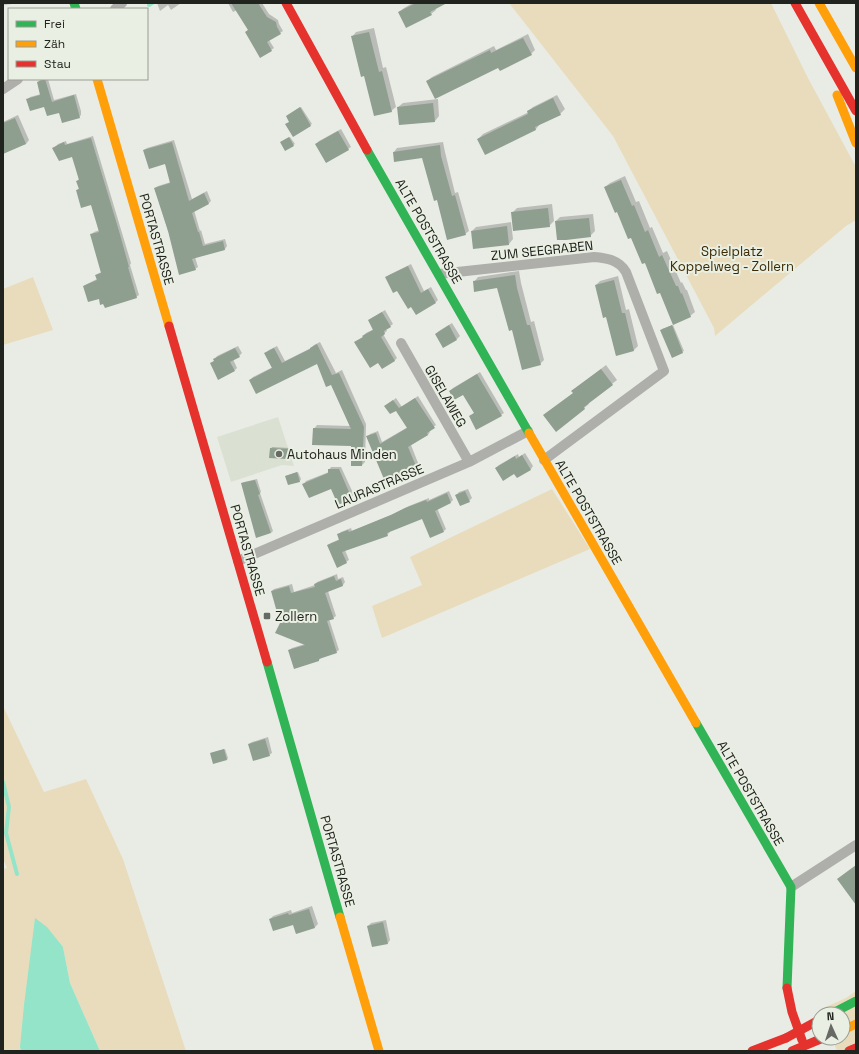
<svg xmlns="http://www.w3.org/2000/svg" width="859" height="1054" font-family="'Space Grotesk',sans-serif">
<rect width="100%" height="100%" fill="#e9ece5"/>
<path fill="#dae1d3" d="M 278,417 L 294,466 L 282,465 L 231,482 L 217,437 Z"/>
<path fill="#e9dcbd" d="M 509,3 L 771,3 L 808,78 L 856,167 L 856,220 L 846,226 L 715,336 L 714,328 L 613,136 Z
M 33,277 L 53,330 L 3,345 L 3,289 Z
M 552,489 L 590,549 L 382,638 L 372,606 L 422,585 L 410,557 Z
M 3,706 L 44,792 L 86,779 L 123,859 L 186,1051 L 100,1051 L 70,983 L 63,947 L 20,1047 L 21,1051 L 3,1051 L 3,869 L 7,868 L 3,859 Z
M 856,991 L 856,1051 L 837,1051 L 832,1038 L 843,1038 L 843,1014 L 821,1014 L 819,1010 L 846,998 Z"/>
<path fill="#94e4c9" d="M 35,918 L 47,927 L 63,947 L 70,983 L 100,1051 L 21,1051 L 20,1047 L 24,1005 Z"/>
<path fill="#0003" d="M 3,3 L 13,3 L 12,4 L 3,5 Z
M 157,3 L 181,3 L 171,10 L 168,5 L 160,11 Z
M 228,3 L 262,3 L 269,14 L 278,20 L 279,24 L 283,31 L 269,40 L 274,48 L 271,50 L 246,32 L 249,29 L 237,10 L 233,12 Z
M 413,3 L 445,3 L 435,8 L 436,10 L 431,14 L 399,12 L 404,8 Z
M 374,28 L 383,68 L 386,67 L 396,107 L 391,111 L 364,75 L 352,37 L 356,32 Z
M 528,34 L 535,50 L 531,54 L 499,67 L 427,81 L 432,77 L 494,46 L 496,50 Z
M 43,79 L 48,79 L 54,100 L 76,94 L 81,111 L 81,115 L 79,117 L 59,112 L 28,99 L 30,97 L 41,94 L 38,82 L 40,80 Z
M 557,95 L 565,109 L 560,114 L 540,124 L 536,129 L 478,139 L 483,134 L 529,112 L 528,111 L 533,107 Z
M 438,99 L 439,116 L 435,121 L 398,107 L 403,103 Z
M 301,107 L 312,124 L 293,135 L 288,115 Z
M 18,115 L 29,140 L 26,144 L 3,151 L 3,122 Z
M 341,129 L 351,147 L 348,149 L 316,144 L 319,141 Z
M 93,136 L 131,263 L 130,265 L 139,295 L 136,297 L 99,297 L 84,286 L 87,284 L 97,279 L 96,275 L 99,273 L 102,272 L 91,235 L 94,232 L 100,230 L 91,204 L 77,191 L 79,188 L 77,181 L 79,179 L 73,155 L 55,147 L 58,144 L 66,141 L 67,144 Z
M 290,137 L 295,144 L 285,150 L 282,142 Z
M 174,140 L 192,199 L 207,191 L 211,201 L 209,203 L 194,210 L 200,231 L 201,230 L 205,244 L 225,239 L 227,246 L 225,249 L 195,257 L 198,267 L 195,269 L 168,231 L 155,188 L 158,186 L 171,182 L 166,163 L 144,150 L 147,148 Z
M 443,142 L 445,152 L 455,193 L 458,192 L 469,231 L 465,234 L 437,199 L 423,157 L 394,152 L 397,148 Z
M 625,176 L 636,202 L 639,201 L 650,228 L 652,227 L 663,253 L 667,251 L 681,283 L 682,282 L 686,290 L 687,290 L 695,312 L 690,316 L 661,292 L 605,187 L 610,183 Z
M 552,204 L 554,221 L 549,226 L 512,213 L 517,208 Z
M 593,214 L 595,231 L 590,236 L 556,221 L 560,217 Z
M 511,222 L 513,239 L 509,244 L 472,231 L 476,227 Z
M 411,264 L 424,291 L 431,287 L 438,300 L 436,302 L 397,290 L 386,278 L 389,275 Z
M 519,271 L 521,283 L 531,322 L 534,321 L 544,360 L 540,364 L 512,329 L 498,287 L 474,282 L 478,277 Z
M 618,276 L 626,310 L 629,309 L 638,346 L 634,350 L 616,355 L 607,316 L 596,285 L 600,281 Z
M 385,310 L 393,324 L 386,329 L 387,331 L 383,334 L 397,358 L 394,361 L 378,362 L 356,342 L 363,337 L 363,336 L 366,333 L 374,329 L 372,318 Z
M 452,323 L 460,336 L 457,339 L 443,347 L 436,334 L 439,331 Z
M 673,325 L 684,351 L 672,357 L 662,329 Z
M 320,342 L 336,373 L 342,370 L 366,424 L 365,462 L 362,465 L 352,445 L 314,429 L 317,425 L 350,426 L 332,384 L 317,362 L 250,380 L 253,377 L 273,367 L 266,353 L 269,350 L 277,346 L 285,361 L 311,348 L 314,345 Z
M 238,346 L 242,353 L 239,356 L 233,359 L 237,368 L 235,370 L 211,364 L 215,360 L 215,359 L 217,356 Z
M 606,365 L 617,380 L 588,403 L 589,404 L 584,408 L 572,391 L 577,387 Z
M 480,372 L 504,413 L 501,415 L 470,417 L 475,412 L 463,394 L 450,391 L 453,388 Z
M 418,396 L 436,425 L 429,430 L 430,432 L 428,435 L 411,445 L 420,468 L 417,470 L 368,436 L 370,434 L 378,431 L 382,442 L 408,427 L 396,409 L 386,406 L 396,398 L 402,407 Z
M 272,447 L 289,448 L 288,457 L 287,458 L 271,449 Z
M 525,453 L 533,466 L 531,469 L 517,477 L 515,473 L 496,468 L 499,465 L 518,454 L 519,457 Z
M 331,467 L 341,467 L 354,495 L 351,498 L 331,488 L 304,484 L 306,481 L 329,472 L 329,470 Z
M 298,472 L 301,479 L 300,481 L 286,476 Z
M 257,479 L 261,492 L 260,493 L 273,531 L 271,533 L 242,483 L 244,482 Z
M 468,489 L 472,498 L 469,501 L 456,495 L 459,492 Z
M 449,491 L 453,500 L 451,502 L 437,508 L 446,529 L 444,531 L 422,517 L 389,531 L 390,532 L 387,535 L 345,550 L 349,560 L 346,562 L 328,545 L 331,543 L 340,539 L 338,535 L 341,532 L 351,528 L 352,531 L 393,514 L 409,506 L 429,498 L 429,500 Z
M 337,574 L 338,579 L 343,577 L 345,582 L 343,585 L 328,591 L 336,616 L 333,618 L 329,619 L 339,650 L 336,652 L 321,658 L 319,660 L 289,650 L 292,648 L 305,644 L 281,623 L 272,591 L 274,589 L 292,584 L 294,592 L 315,585 L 317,582 Z
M 268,737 L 272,753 L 269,755 L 249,744 L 252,742 Z
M 225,749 L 228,758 L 227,760 L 211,753 Z
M 312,906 L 318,924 L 315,927 L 296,933 L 294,924 L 270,919 L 273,916 L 291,910 L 292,913 Z
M 386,920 L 390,940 L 388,943 L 368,926 L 371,923 Z"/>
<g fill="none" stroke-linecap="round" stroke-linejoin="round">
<path stroke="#94e4c9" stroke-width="4" d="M 149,5 L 152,3
M 3,782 L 9,807 L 6,833 L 17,874"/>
</g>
<path fill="#8e9e8f" d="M 231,3 L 258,3 L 267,17 L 276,22 L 277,27 L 281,34 L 267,42 L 272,51 L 260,58 L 245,32 L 248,30 Z
M 416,3 L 447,3 L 430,12 L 432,15 L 406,28 L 398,12 Z
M 369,32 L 379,72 L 382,71 L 392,112 L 374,116 L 364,76 L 361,77 L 351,36 Z
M 523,38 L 532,55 L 500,71 L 498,68 L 435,99 L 426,81 L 490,50 L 491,53 Z
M 45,79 L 52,102 L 74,95 L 80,118 L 62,123 L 59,113 L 47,116 L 44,107 L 30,111 L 26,99 L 40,95 L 37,82 Z
M 553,98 L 561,115 L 535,127 L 536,130 L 485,155 L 477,139 L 528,114 L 527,111 Z
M 433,103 L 435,122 L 399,125 L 397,107 Z
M 300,107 L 311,126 L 293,137 L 285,124 L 289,122 L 286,116 Z
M 15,118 L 26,144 L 3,154 L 3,123 Z
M 338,131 L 349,150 L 326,163 L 315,144 Z
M 289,137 L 294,146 L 285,151 L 280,142 Z
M 91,138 L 119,231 L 129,267 L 128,267 L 137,298 L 105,308 L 103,304 L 100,305 L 99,299 L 88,302 L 83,286 L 97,280 L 95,275 L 101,273 L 90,234 L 99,232 L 91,205 L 81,208 L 76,190 L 79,189 L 76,181 L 79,180 L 72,157 L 59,161 L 52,148 L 64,142 L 65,145 Z
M 172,142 L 189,201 L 204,193 L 209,204 L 192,213 L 198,232 L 199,232 L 203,246 L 223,241 L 225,250 L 192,259 L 196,270 L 179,275 L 168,231 L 154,188 L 170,183 L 165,164 L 149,169 L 143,150 Z
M 440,145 L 441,156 L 452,196 L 455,195 L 466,235 L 447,240 L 437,200 L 434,201 L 422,158 L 394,162 L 393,152 Z
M 621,180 L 632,206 L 634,205 L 645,232 L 648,230 L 659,257 L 662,255 L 676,286 L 678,286 L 681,294 L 682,293 L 691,317 L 673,325 L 660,293 L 657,294 L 645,263 L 642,264 L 631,238 L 628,239 L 617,212 L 615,213 L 604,187 Z
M 548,208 L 550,227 L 513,231 L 511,212 Z
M 589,218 L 591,237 L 566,240 L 557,240 L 555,221 Z
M 507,226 L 509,245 L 473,249 L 471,231 Z
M 408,266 L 421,293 L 428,289 L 436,303 L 416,315 L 411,307 L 408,309 L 397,291 L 393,293 L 385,277 Z
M 515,275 L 517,288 L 527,325 L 530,325 L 541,365 L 522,370 L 512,330 L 509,331 L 497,288 L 474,292 L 473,281 Z
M 614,280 L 622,313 L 625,313 L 634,351 L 616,356 L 606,317 L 603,318 L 595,285 Z
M 382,312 L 391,327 L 384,331 L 385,334 L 381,337 L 395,361 L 382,369 L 378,363 L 370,368 L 354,342 L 363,337 L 362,336 L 373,330 L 368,320 Z
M 449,325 L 457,340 L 443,348 L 435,334 Z
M 672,325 L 683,353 L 672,358 L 660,330 Z
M 317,344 L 332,375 L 339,373 L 364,427 L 362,466 L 351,466 L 351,446 L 312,445 L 313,428 L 351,429 L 331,385 L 326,387 L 317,364 L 256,394 L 249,380 L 272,368 L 264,353 L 274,348 L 282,363 L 310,349 L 310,348 Z
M 235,348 L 240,357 L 230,362 L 235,371 L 218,380 L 210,363 L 214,361 L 213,359 Z
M 601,369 L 613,385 L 584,407 L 585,409 L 556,432 L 543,415 L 573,393 L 571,391 Z
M 477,374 L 502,416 L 476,430 L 469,416 L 474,413 L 463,395 L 454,400 L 449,391 Z
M 415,398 L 435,428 L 427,433 L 428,435 L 408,447 L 418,471 L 386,484 L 366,436 L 376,433 L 380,444 L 407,428 L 396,411 L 390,414 L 384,406 L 393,400 L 399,408 Z
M 270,448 L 288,449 L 288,459 L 269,458 Z
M 522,455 L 531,470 L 517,478 L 514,474 L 503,481 L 495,468 L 515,456 L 516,459 Z
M 328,469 L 339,469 L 352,499 L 338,505 L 331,489 L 309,498 L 302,484 L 328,473 Z
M 297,472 L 300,482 L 288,485 L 285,476 Z
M 255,480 L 260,494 L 258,495 L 271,533 L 256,538 L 241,483 Z
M 465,491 L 470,502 L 460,506 L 455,495 Z
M 447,493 L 451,503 L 435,511 L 444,532 L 430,538 L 422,519 L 387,533 L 388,536 L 342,552 L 347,563 L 337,568 L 327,545 L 339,540 L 337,534 L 348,530 L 349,532 L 391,515 L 405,508 L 426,500 L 427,502 Z
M 334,576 L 336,581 L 341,579 L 343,586 L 325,593 L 334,619 L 327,621 L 337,653 L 319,659 L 319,661 L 294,669 L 288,650 L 305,645 L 275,633 L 280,623 L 271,591 L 289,586 L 291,593 L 315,587 L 314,584 Z
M 265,739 L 270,756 L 253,761 L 248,744 Z
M 224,749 L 227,760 L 213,764 L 210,753 Z
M 856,865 L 856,905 L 837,879 Z
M 309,909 L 315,928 L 296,934 L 293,925 L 273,931 L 269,919 L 288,913 L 289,915 Z
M 383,922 L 388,944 L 372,947 L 367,926 Z"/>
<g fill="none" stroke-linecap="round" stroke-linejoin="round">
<path stroke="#aeafab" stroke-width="10" d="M 115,9 L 122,3
M 3,89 L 18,79
M 439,274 L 594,257 C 607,258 619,260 626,272 L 664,371 L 544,460
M 401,343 L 469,462
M 238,561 L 469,462 L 528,431
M 791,887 L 856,845"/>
<path stroke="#30b455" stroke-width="9" d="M 74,3 L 76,9
M 367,150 L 529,433
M 267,662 L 340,917
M 696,723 L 791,887 L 787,988
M 831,1014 L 856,1001"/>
<path stroke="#ff9f0a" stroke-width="9" d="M 819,3 L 856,68
M 97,79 L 169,326
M 837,95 L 856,143
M 529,433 L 696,723
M 340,917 L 379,1051
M 843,1030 L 856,1024"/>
<path stroke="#e5322d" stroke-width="9" d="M 286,3 L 367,150
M 795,3 L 856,111
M 169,326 L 267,662
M 787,988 L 792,1012 L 802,1040
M 752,1051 L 786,1038
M 849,1051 L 856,1048"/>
<path stroke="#e5322d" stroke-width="9" d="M 786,1038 L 819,1020
M 792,1051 L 823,1038"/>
</g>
<g fill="#676964" stroke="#e9efe2" stroke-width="1.5">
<circle cx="279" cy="454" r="4"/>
<rect x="263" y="612" width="8" height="8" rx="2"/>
</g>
<g text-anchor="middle" stroke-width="4" stroke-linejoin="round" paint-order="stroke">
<g font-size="13" fill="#21231e" stroke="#e9efe2">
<text transform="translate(429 231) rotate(60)" y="5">ALTE POSTSTRASSE</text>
<text transform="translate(157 239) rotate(74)" y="5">PORTASTRASSE</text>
<text transform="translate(542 250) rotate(-6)" y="5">ZUM SEEGRABEN</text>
<text transform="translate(446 396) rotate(60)" y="5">GISELAWEG</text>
<text transform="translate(379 486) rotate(-23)" y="5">LAURASTRASSE</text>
<text transform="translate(589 512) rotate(60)" y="5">ALTE POSTSTRASSE</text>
<text transform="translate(248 550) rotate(74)" y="5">PORTASTRASSE</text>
<text transform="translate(751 793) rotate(60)" y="5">ALTE POSTSTRASSE</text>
<text transform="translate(338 861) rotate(74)" y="5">PORTASTRASSE</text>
</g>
<g font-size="13" fill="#3b2902" stroke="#e9efe2">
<text x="732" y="256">Spielplatz<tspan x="732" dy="15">Koppelweg - Zollern</tspan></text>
</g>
<g font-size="13" fill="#21231e" stroke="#e9efe2" text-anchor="start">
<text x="287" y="459">Autohaus Minden</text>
<text x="275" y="621">Zollern</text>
</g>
</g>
<rect width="859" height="1054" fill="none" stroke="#21231e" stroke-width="8"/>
<rect x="8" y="8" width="140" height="72" fill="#e9efe2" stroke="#999d94"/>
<rect x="16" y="21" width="20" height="6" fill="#30b455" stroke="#999d94"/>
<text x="44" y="28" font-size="12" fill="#21231e">Frei</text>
<rect x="16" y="41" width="20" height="6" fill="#ff9f0a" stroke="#999d94"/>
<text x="44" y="48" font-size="12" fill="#21231e">Zäh</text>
<rect x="16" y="61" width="20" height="6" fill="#e5322d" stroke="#999d94"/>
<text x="44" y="68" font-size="12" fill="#21231e">Stau</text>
<g transform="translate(831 1026) rotate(357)"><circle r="19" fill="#e9efe2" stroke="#999d94"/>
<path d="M0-3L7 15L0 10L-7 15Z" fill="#676964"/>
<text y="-6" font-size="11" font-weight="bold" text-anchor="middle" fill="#21231e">N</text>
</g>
</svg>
